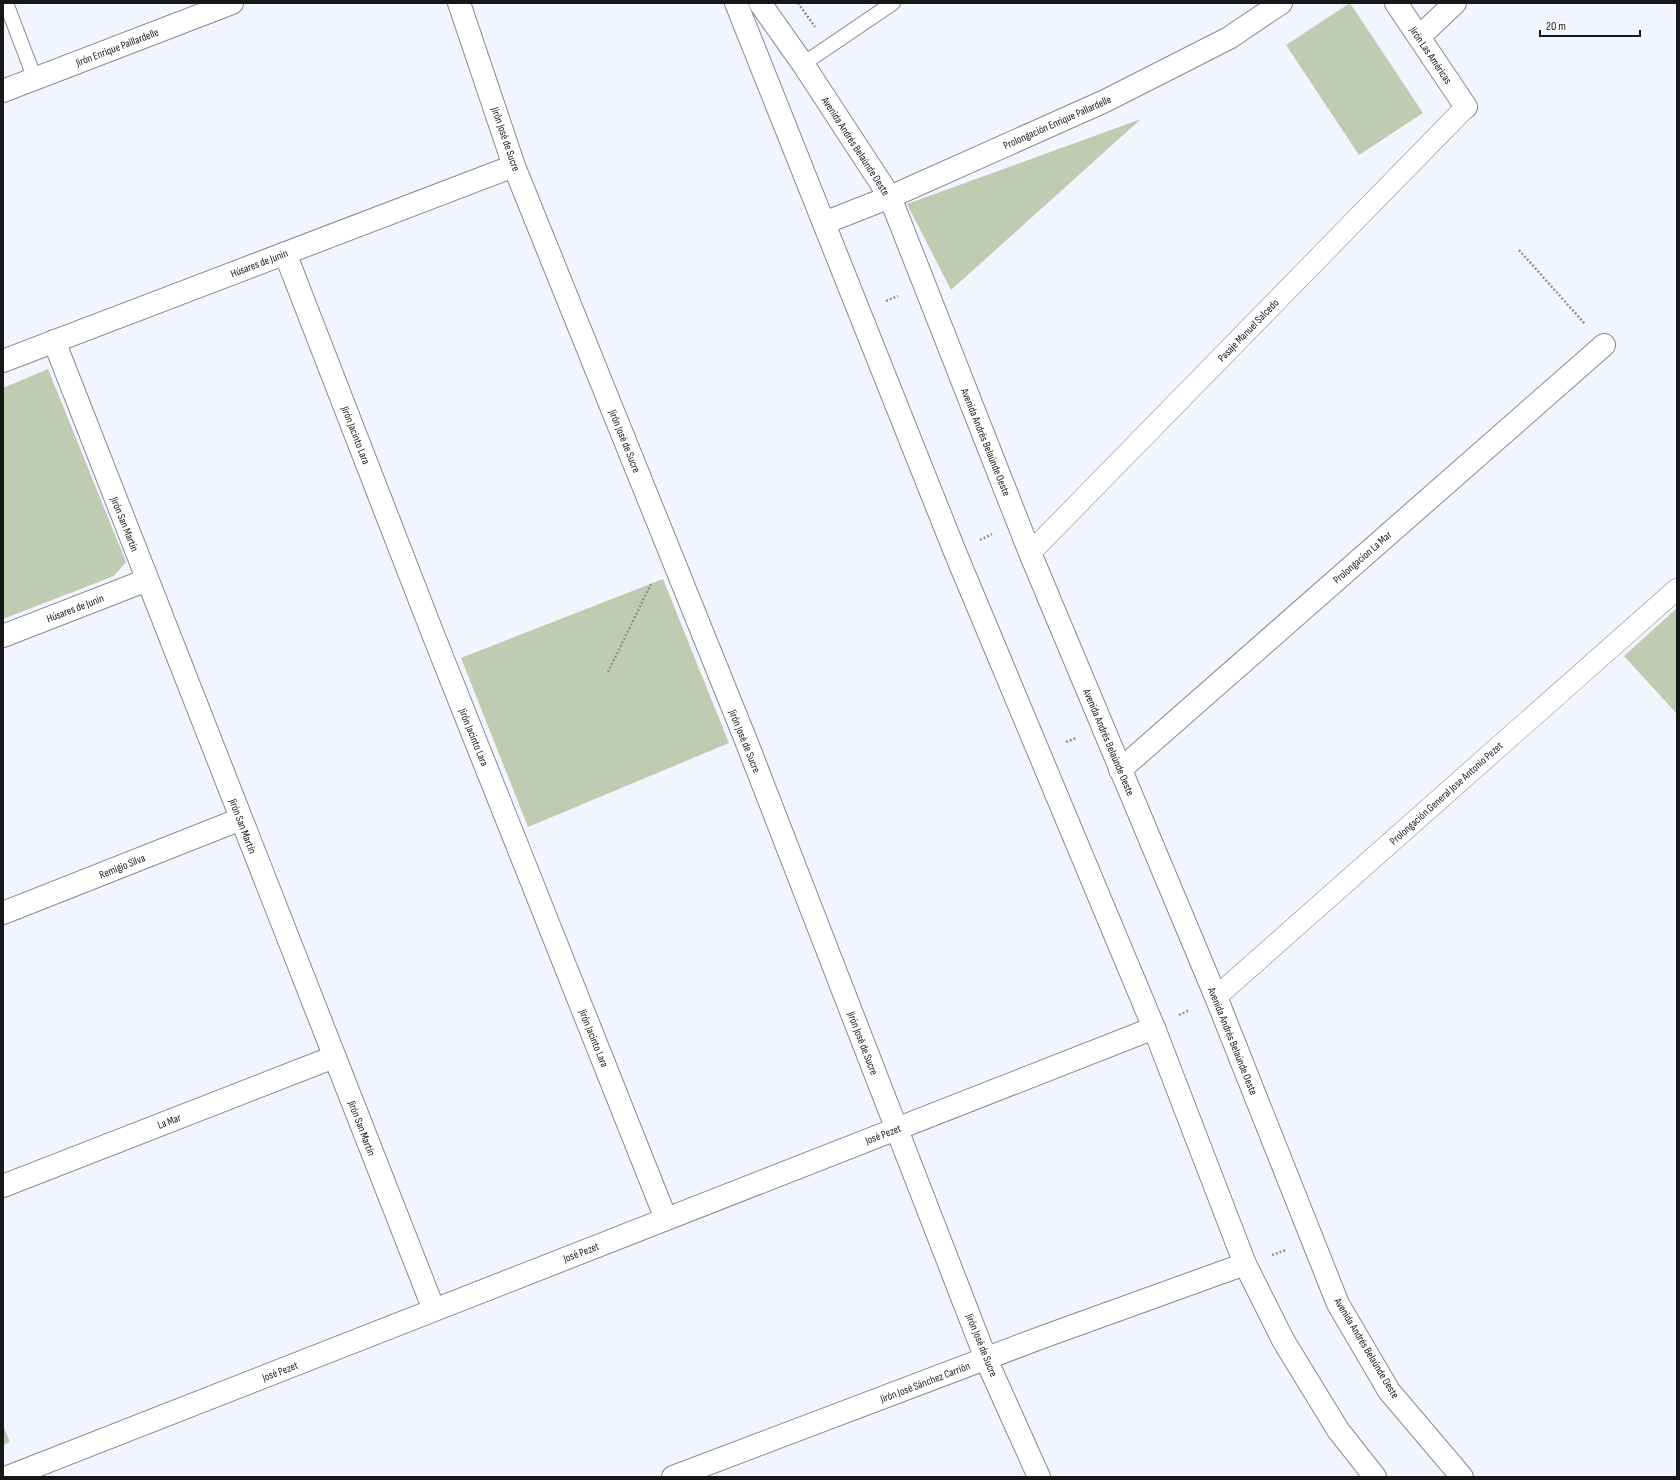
<svg xmlns="http://www.w3.org/2000/svg" width="1680" height="1480" font-family="'Sofia Sans Condensed',sans-serif">
<rect width="100%" height="100%" fill="#f3f5fe"/>
<path fill="#c0ccb2" d="M 1350,3 L 1423,113 L 1359,155 L 1286,45 Z
M 1141,119 L 951,290 L 907,204 Z
M 48,369 L 126,562 L 114,576 L 3,619 L 3,388 Z
M 663,579 L 729,743 L 528,827 L 461,658 Z
M 1677,608 L 1677,714 L 1624,656 Z
M 3,1425 L 10,1442 L 3,1445 Z"/>
<g fill="none" stroke-linecap="round" stroke-linejoin="round">
<defs>
<path id="service" d="M 6,3 L 35,79
M 803,64 L 893,3"/>
<path id="pedestrian" d="M 1030,553 L 1466,107
M 1216,997 L 1677,589"/>
<path id="minor" d="M 459,3 L 514,166 L 745,738 L 986,1359 L 1039,1477
M 1396,3 L 1466,107
M 1419,37 L 1455,3
M 824,223 L 890,197 L 1105,101 L 1229,38 L 1281,3
M 285,253 L 431,629 L 666,1219
M 54,341 L 434,1310
M 3,361 L 514,166
M 3,636 L 147,580
M 1120,770 L 1604,345
M 3,913 L 241,819
M 3,1186 L 334,1057
M 8,1477 L 1154,1028
M 673,1477 L 1040,1338 L 1245,1264"/>
<path id="tertiary" d="M 736,3 L 955,552 L 1154,1028 L 1245,1264 L 1283,1340 L 1338,1430 L 1375,1477
M 760,3 L 803,64 L 890,197 L 1030,553 L 1216,997 L 1338,1304 L 1389,1391 L 1462,1477
M 3,91 L 232,3"/>
</defs>
<use href="#service" stroke="#888a92" stroke-width="16"/>
<use href="#pedestrian" stroke="#888a92" stroke-width="22"/>
<use href="#minor" stroke="#888a92" stroke-width="24"/>
<use href="#tertiary" stroke="#888a92" stroke-width="24"/>
<path stroke="#919299" stroke-width="2.5" stroke-dasharray="2 2" stroke-linecap="butt" d="M 798,3 L 815,27
M 1519,250 L 1585,324
M 886,301 L 898,296
M 980,540 L 992,534
M 608,672 L 651,584
M 1066,742 L 1076,738
M 1179,1015 L 1190,1010
M 1272,1255 L 1286,1250"/>
<use href="#service" stroke="#fff" stroke-width="14"/>
<use href="#pedestrian" stroke="#fff" stroke-width="21"/>
<use href="#minor" stroke="#fff" stroke-width="22"/>
<use href="#tertiary" stroke="#fff" stroke-width="22"/>
</g>
<g text-anchor="middle" stroke-width="4" stroke-linejoin="round" paint-order="stroke">
<g font-size="11" fill="#17171a" stroke="#fff">
<text transform="translate(117 47) rotate(-21)" y="4">Jirón Enrique Paillardelle</text>
<text transform="translate(1431 55) rotate(56)" y="4">Jirón Las Américas</text>
<text transform="translate(1057 122) rotate(-24)" y="4">Prolongación Enrique Pallardelle</text>
<text transform="translate(506 139) rotate(71)" y="4">Jirón José de Sucre</text>
<text transform="translate(856 146) rotate(57)" y="4">Avenida Andrés Belaúnde Oeste</text>
<text transform="translate(259 263) rotate(-21)" y="4">Húsares de Junín</text>
<text transform="translate(1248 330) rotate(-46)" y="4">Pasaje Manuel Salcedo</text>
<text transform="translate(356 435) rotate(69)" y="4">Jirón Jacinto Lara</text>
<text transform="translate(625 441) rotate(68)" y="4">Jirón José de Sucre</text>
<text transform="translate(986 442) rotate(68)" y="4">Avenida Andrés Belaúnde Oeste</text>
<text transform="translate(125 524) rotate(68)" y="4">Jirón San Martín</text>
<text transform="translate(1362 557) rotate(-41)" y="4">Prolongacíon La Mar</text>
<text transform="translate(75 608) rotate(-21)" y="4">Húsares de Junín</text>
<text transform="translate(474 737) rotate(68)" y="4">Jirón Jacinto Lara</text>
<text transform="translate(745 741) rotate(68)" y="4">Jirón José de Sucre</text>
<text transform="translate(1109 742) rotate(67)" y="4">Avenida Andrés Belaúnde Oeste</text>
<text transform="translate(1446 793) rotate(-42)" y="4">Prolongación General Jose Antonio Pezet</text>
<text transform="translate(243 826) rotate(69)" y="4">Jirón San Martín</text>
<text transform="translate(122 866) rotate(-22)" y="4">Remigio Silva</text>
<text transform="translate(594 1038) rotate(68)" y="4">Jirón Jacinto Lara</text>
<text transform="translate(1233 1041) rotate(68)" y="4">Avenida Andrés Belaúnde Oeste</text>
<text transform="translate(863 1043) rotate(69)" y="4">Jirón José de Sucre</text>
<text transform="translate(169 1121) rotate(-21)" y="4">La Mar</text>
<text transform="translate(362 1128) rotate(69)" y="4">Jirón San Martín</text>
<text transform="translate(883 1134) rotate(-21)" y="4">José Pezet</text>
<text transform="translate(581 1252) rotate(-21)" y="4">José Pezet</text>
<text transform="translate(982 1345) rotate(68)" y="4">Jirón José de Sucre</text>
<text transform="translate(1367 1348) rotate(59)" y="4">Avenida Andrés Belaúnde Oeste</text>
<text transform="translate(280 1371) rotate(-21)" y="4">José Pezet</text>
<text transform="translate(925 1382) rotate(-21)" y="4">Jirón José Sánchez Carrión</text>
</g>
</g>
<rect width="1680" height="1480" fill="none" stroke="#17171a" stroke-width="8"/>
<path d="M1540 30v6h100v-6" fill="none" stroke="#17171a" stroke-width="2"/>
<text x="1546" y="30" font-size="12" fill="#17171a" stroke="#ffffff" stroke-width="3" paint-order="stroke">20 m</text>
</svg>
